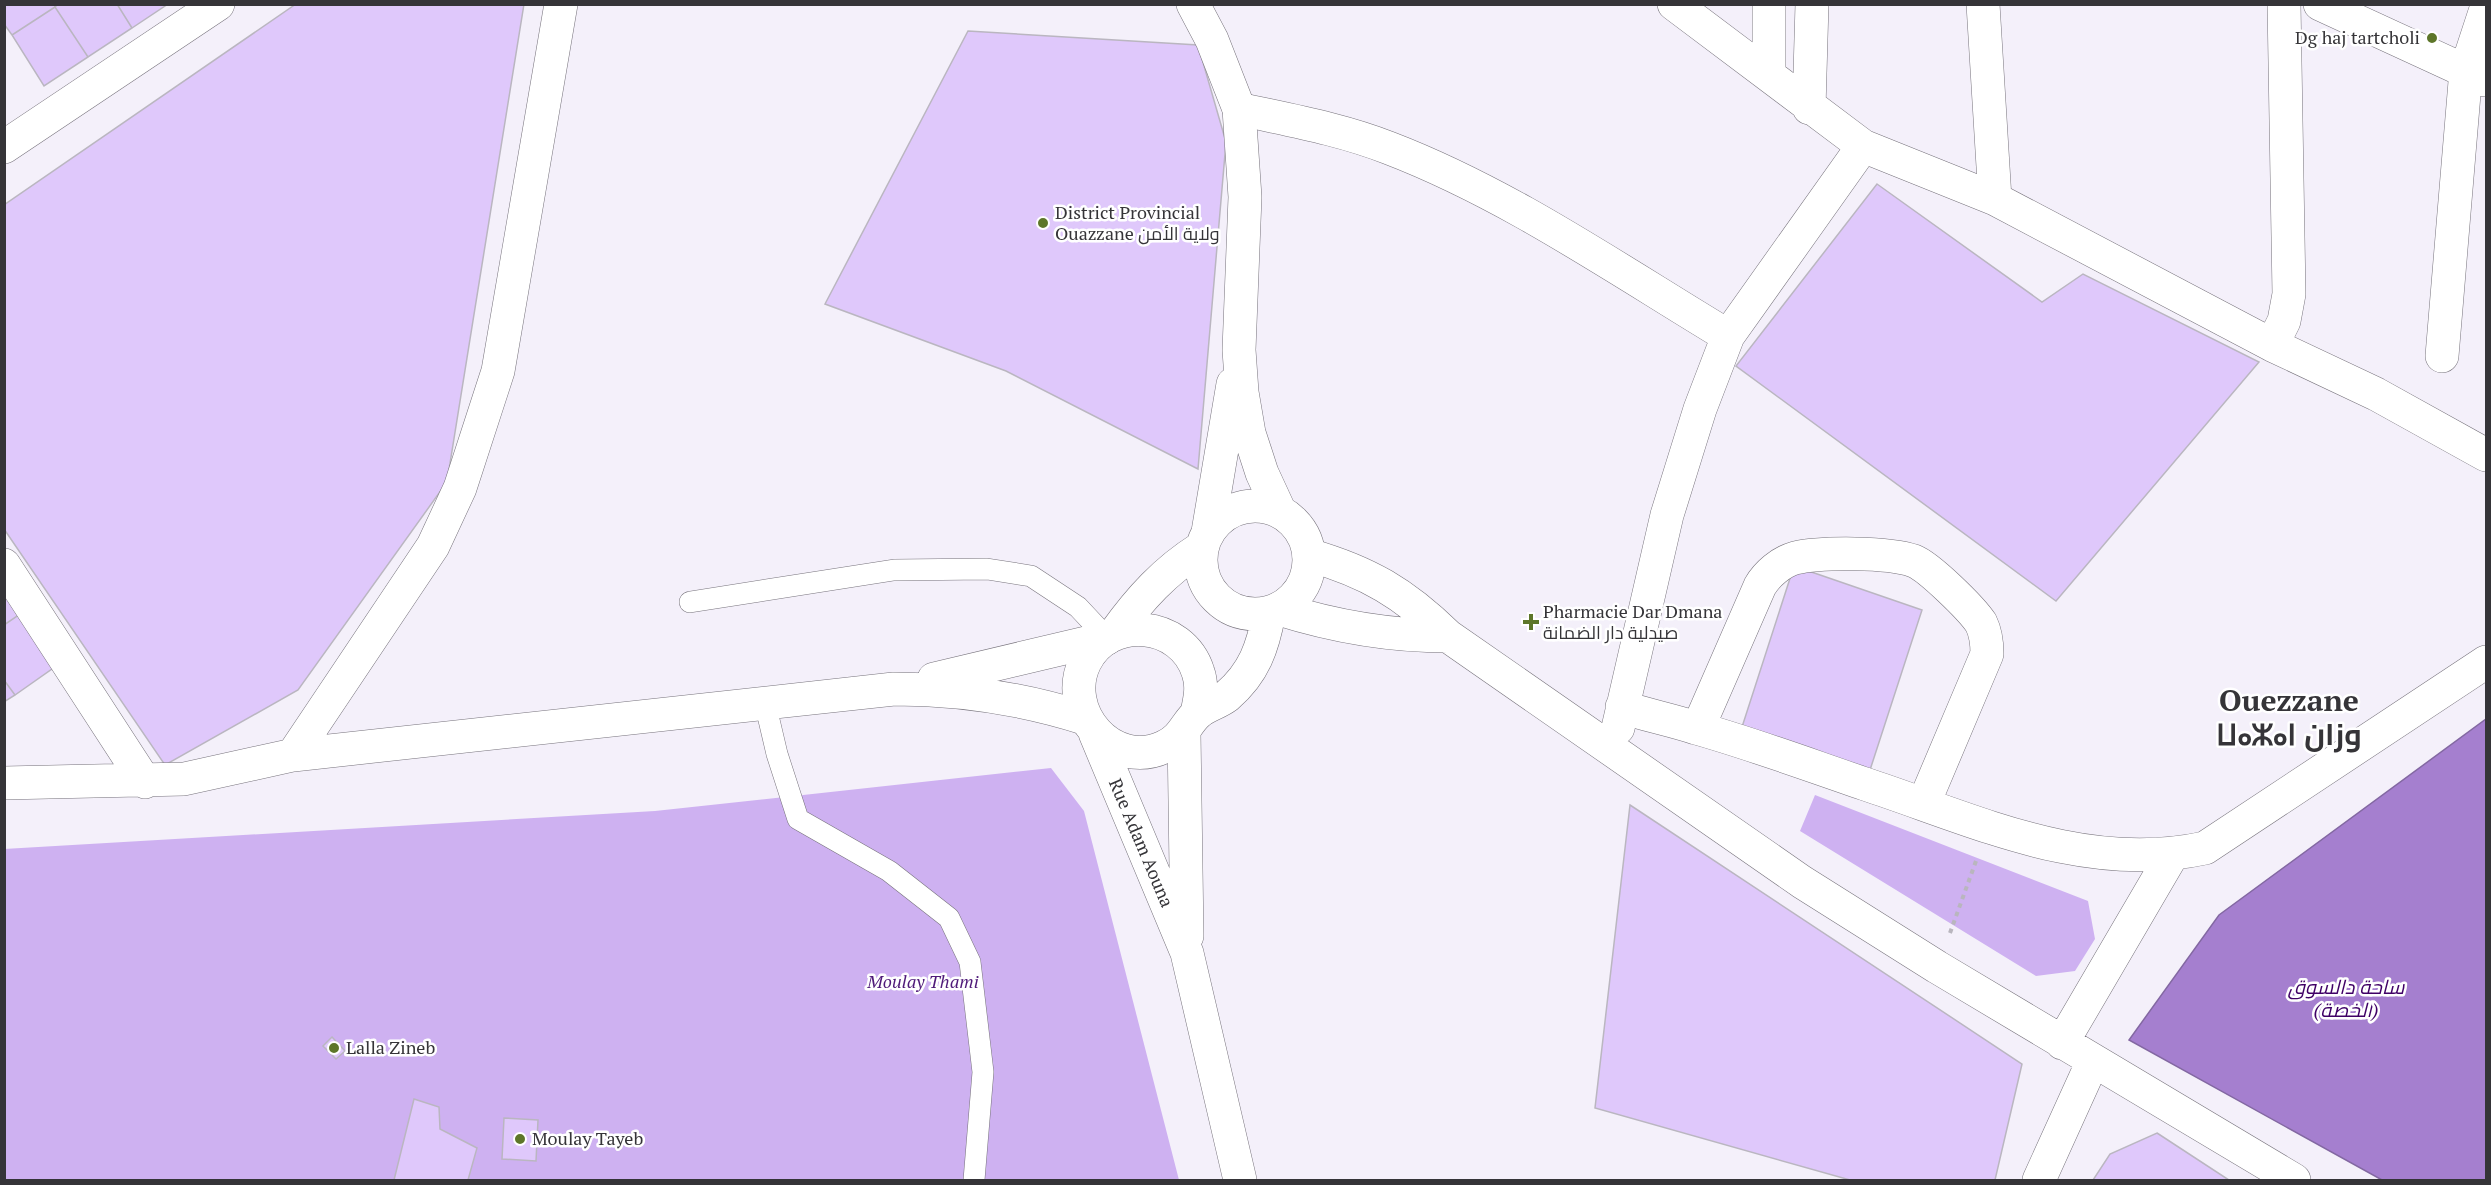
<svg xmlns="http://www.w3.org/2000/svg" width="2491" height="1185" font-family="'PT Serif',Cairo,'Noto Sans Tifinagh',serif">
<rect width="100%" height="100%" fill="#f4f0fa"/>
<path fill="#ceb1f1" d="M 1051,768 L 1084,811 L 1179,1180 L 5,1180 L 4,849 L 655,811 Z
M 1815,795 L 2088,901 L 2095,939 L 2075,971 L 2036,976 L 1800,831 Z"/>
<path fill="#a57fcf" stroke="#8368a2" stroke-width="1.5" d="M 2486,719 L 2486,1180 L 2382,1180 L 2129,1040 L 2219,915 Z"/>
<path fill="#dfc8fb" stroke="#bab6c0" stroke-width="1.5" d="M 4,4 L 54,4 L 55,7 L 12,35 L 4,24 Z
M 58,4 L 117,4 L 132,28 L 88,57 L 55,7 Z
M 117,4 L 168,4 L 132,28 Z
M 296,4 L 524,4 L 447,482 L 298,690 L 165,765 L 4,529 L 4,205 Z
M 55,7 L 88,57 L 44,86 L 12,35 Z
M 968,31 L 1198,45 L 1226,142 L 1198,469 L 1006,371 L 825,304 Z
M 1877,184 L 2042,302 L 2083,274 L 2259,362 L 2056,601 L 1736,366 Z
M 1794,566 L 1922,610 L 1870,770 L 1742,727 Z
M 4,585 L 23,612 L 4,625 Z
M 23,612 L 59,664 L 15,695 L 4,680 L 4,625 Z
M 4,680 L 15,695 L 4,702 Z
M 1630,805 L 2022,1064 L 1995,1180 L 1850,1180 L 1595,1108 Z
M 332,1037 L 345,1051 L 336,1059 L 323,1046 Z
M 414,1099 L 439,1107 L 440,1129 L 477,1148 L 468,1180 L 394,1180 Z
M 504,1118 L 538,1120 L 536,1161 L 502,1159 Z
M 2157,1133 L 2229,1180 L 2093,1180 L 2110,1154 Z"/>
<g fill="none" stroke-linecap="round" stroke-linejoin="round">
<defs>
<path id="lane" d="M 690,602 L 894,570 L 987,569 L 1031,576 L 1078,607 L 1107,638
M 765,703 L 777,754 L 798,819 L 889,871 L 949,918 L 970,962 L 983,1072 L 974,1180"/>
<path id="street" d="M 1769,4 L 1769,74
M 1983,4 L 1995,199
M 2320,4 L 2485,80
M 1809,108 L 1812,4
M 1239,109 C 1289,120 1341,129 1389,148 C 1509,194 1618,270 1728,336 L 1863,146 L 1674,4
M 1863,146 L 1995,199 L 2272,345 L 2376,394 L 2486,455
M 4,147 L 218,4
M 2272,345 L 2284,321 L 2289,294 L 2284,4
M 2442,356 L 2466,70 L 2486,9
M 1309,555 C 1368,572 1404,593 1448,636 L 1802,882 L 1937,967 L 2294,1180
M 4,565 L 145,782
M 1279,609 C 1336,627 1389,636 1448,636
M 934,679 L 1107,638
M 1622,707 C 1646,715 1672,720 1696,728 C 1753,744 1809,765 1865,784 C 1977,821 2085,874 2205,848 L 2486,662
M 1618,728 L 1667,515 L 1700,409 L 1728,336
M 1698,728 L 1760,586 C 1767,574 1781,562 1795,558 C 1821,552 1889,552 1914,561 C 1929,567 1971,608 1981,623 C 1986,633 1987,643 1987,654 L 1924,803
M 293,755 L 433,546 L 460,488 L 498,371 L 561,4
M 4,783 L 184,779 L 293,755 L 894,689 C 961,689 1021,698 1084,718
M 2062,1043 L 2172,855
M 2039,1180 L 2093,1061"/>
<path id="secondary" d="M 1193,4 L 1212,40 L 1239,109 L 1245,197 L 1239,350 L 1242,392 L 1249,433 L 1262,473 L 1280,512
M1201 560a54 54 0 1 1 108 0a54 54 0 1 1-108 0Z
M 1208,532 L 1233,384
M 1115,633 C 1140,598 1165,571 1201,548
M 1197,713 C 1200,699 1203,686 1198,672 C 1182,621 1109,614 1085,662 C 1061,711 1112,771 1164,747 C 1184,738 1186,722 1199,712 C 1207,705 1218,703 1227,696 C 1254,673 1263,647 1269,613
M 1095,733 L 1187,953 L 1240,1180
M 1184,733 L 1187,936"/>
</defs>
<use href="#lane" stroke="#77737c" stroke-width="22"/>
<use href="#street" stroke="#77737c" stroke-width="34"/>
<use href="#secondary" stroke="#77737c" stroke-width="34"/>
<path stroke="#b9b6be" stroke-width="4" stroke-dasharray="4.5 4.5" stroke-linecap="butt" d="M 1950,933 L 1976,861"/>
<use href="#lane" stroke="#fff" stroke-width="21"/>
<use href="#street" stroke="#fff" stroke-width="33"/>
<use href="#secondary" stroke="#fff" stroke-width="33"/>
</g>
<g fill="#5d7629" stroke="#fff" stroke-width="2">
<circle cx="2432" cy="38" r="6"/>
<circle cx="1043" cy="223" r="6"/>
<path d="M1528 613h6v6h6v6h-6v6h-6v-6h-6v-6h6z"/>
<circle cx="334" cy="1048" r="6"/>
<circle cx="520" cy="1139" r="6"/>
</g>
<g text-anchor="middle" stroke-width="5" stroke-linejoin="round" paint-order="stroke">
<g font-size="18" fill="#353438" stroke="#fff" text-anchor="start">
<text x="2420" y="44" text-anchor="end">Dg haj tartcholi</text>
<text x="1055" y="219">District Provincial<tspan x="1055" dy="21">Ouazzane ولاية الأمن</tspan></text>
<text x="1543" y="618">Pharmacie Dar Dmana<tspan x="1543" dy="21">صيدلية دار الضمانة</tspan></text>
<text x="346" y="1054">Lalla Zineb</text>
<text x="532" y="1145">Moulay Tayeb</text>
</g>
<g font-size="18" fill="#353438" stroke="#fff">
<text transform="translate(1141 843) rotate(67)" y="6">Rue Adam Aouna</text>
</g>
<g font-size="18" font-style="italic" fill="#4f1a79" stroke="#fff">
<text x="923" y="988">Moulay Thami</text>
</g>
<g font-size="20" font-style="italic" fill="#3f0066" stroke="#fff">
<text x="2346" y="994">ساحة دالسوق<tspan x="2346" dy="23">(الخصة)</tspan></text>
</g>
<g font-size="30" font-weight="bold" fill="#353438" stroke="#fff">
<text x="2289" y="711">Ouezzane<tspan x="2289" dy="34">ⵡⴰⵣⴰⵏ وزان</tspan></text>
</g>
</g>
<rect width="2491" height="1185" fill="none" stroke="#353438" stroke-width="12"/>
</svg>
